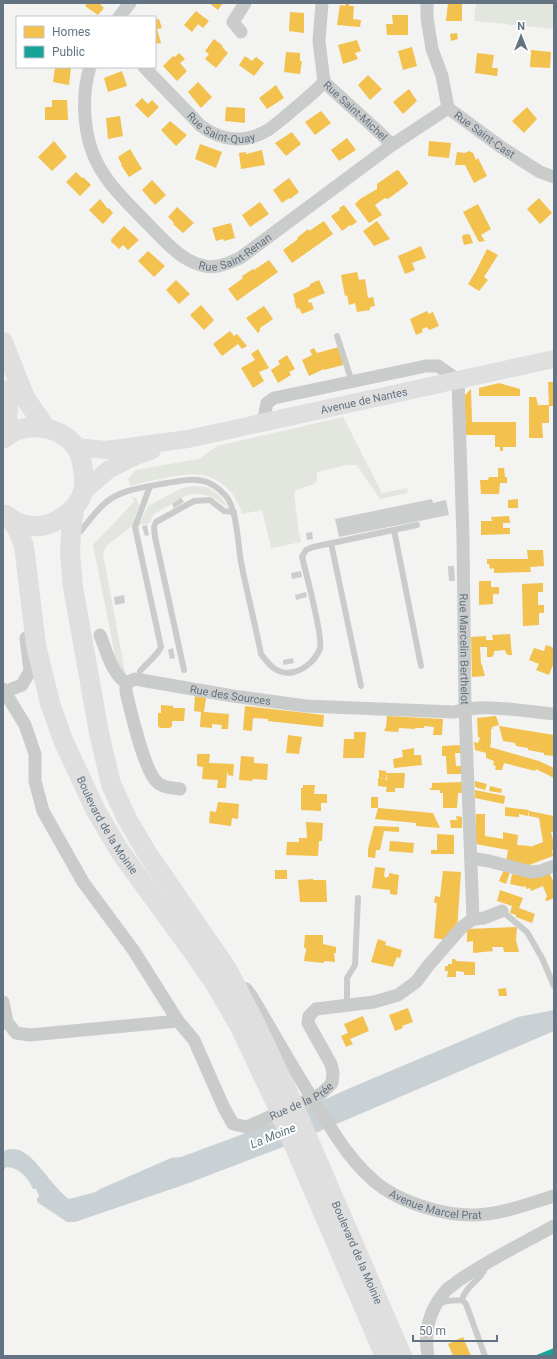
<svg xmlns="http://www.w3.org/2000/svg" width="557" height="1359" font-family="Roboto,sans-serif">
<rect width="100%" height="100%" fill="#f3f3f1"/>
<path fill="#e2e6df" d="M 476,3 L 554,3 L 554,29 L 474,21 Z
M 343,417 L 382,493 L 408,488 L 407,493 L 380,499 L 357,465 L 347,465 L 317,472 L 317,481 L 314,484 L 296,490 L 294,493 L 298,527 L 301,542 L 271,548 L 262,510 L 242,514 C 236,493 223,480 202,475 C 188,471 146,482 130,486 L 128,479 L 135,470 L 199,459 L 217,446 Z
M 191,486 C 195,486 200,486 204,487 C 213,488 226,500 228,509 L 226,506 L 212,497 L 201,494 L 192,494 L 186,496 L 154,514 L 150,523 L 139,525 L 148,506 L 180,489 Z
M 132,496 L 136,498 L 139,506 L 132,526 L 106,546 L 103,554 L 125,672 L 118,670 L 93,545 L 134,502 Z"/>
<path fill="#cad1d4" d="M 554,1010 L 554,1031 L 283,1147 L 189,1183 L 75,1222 L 67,1222 L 37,1202 L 37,1199 L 39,1196 L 36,1189 L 33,1189 C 28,1178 20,1168 7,1167 L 3,1170 L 3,1151 C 8,1149 13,1148 19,1150 C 37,1157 51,1186 69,1199 L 96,1192 L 100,1189 L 171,1158 L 181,1157 L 273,1123 L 350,1088 L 518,1017 Z"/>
<path fill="#f2c14e" d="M 87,3 L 99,3 L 104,8 L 98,15 L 85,6 Z
M 209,3 L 223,3 L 218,10 Z
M 346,3 L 349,3 L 349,6 L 354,6 L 353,19 L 361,20 L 360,27 L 337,25 L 340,5 L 345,6 Z
M 448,3 L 462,3 L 462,21 L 446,21 Z
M 196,11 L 209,21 L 203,28 L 198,24 L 192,32 L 184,25 Z
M 290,12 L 304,13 L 304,33 L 289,31 Z
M 392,15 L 408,15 L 408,35 L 387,35 L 386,24 L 393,24 Z
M 159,19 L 162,28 L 157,29 L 161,43 L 155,44 L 155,20 Z
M 457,33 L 458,39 L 451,41 L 450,34 Z
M 214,39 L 223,46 L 222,47 L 228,53 L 216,68 L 205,59 L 209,54 L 205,51 Z
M 357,40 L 361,51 L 355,53 L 358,59 L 343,64 L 338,45 Z
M 412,47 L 417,66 L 403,70 L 398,51 Z
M 531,50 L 551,52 L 550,68 L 530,67 Z
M 286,52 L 300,53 L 300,61 L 302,61 L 300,74 L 284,72 Z
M 179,53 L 185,59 L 180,63 L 187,71 L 177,81 L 163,66 L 173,56 L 175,57 Z
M 477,53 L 494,55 L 492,68 L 498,68 L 497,76 L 475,73 Z
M 245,56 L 252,61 L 256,57 L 264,63 L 254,76 L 239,65 Z
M 55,67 L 71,67 L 69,85 L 53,82 Z
M 122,71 L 127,86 L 108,92 L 104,78 Z
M 368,75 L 382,89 L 370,100 L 358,85 Z
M 198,82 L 212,97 L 201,108 L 188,92 Z
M 276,85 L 284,98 L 267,109 L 259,98 Z
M 409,89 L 417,101 L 403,114 L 393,102 Z
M 142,98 L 148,104 L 152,100 L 159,107 L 148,118 L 135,105 Z
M 52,100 L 67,100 L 68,120 L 45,120 L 45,107 L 52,107 Z
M 226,107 L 245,108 L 245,123 L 225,121 Z
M 527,107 L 537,119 L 524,133 L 512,121 Z
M 321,111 L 331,123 L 315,135 L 305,122 Z
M 120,116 L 123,136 L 108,139 L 106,118 Z
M 170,121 L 187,135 L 176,146 L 161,130 Z
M 292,132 L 301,144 L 286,156 L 275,143 Z
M 347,138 L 356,150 L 339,161 L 331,150 Z
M 54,141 L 67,157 L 52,171 L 38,157 Z
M 429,141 L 451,143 L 449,158 L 428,156 Z
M 200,144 L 222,152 L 216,168 L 195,159 Z
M 130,149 L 142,169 L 129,177 L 121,165 L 122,165 L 118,157 Z
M 262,150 L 265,165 L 241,169 L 239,153 L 246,152 L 246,154 Z
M 469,151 L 473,153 L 476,160 L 478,158 L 487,176 L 474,183 L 465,165 L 455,165 L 457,152 L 465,153 Z
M 397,170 L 399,171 L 408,183 L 407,185 L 388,199 L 385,198 L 375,205 L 382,215 L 369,223 L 355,204 L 360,199 L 377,189 L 377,184 Z
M 76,172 L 82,178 L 83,177 L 91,185 L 80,196 L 66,182 Z
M 289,178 L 299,192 L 290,199 L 289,198 L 282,203 L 273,190 Z
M 152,180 L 166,195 L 155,205 L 142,190 Z
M 539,198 L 552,213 L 540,224 L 527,209 Z
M 100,199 L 108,209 L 109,208 L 113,213 L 103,224 L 89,210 Z
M 260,202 L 269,214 L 250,227 L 242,215 Z
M 478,204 L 491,229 L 481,235 L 485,241 L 479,242 L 463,212 Z
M 344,205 L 357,222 L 351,226 L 350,225 L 342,231 L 331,216 L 340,210 L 339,208 Z
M 177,207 L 194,223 L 183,233 L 173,224 L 174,223 L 168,217 Z
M 324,221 L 333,234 L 292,263 L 283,250 L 298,239 L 297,238 L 308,229 L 309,231 Z
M 377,221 L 390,239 L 374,246 L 363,231 Z
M 231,223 L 235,238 L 224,241 L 223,239 L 216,241 L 212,228 Z
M 124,226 L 139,240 L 128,250 L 123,245 L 119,249 L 113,243 L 112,244 L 111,240 L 113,237 Z
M 468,234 L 470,235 L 473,243 L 464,245 L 462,237 L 463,235 Z
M 421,246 L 426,258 L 412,263 L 415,270 L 405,274 L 398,256 Z
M 487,249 L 498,255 L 484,277 L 488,280 L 479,291 L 468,284 L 476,271 Z
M 148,251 L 165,266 L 154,277 L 138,261 Z
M 269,260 L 278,272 L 237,301 L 228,289 L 243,278 L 242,276 L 253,269 L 254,270 Z
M 357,272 L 359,280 L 365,279 L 368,298 L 373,297 L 375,306 L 370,307 L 370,310 L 357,312 L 355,303 L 349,305 L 347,295 L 345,296 L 341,275 Z
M 176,280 L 190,294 L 179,304 L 166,290 Z
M 319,280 L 325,293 L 308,300 L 309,303 L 311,302 L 314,309 L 302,314 L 299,308 L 297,309 L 294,300 L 295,300 L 293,294 L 310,286 L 310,284 Z
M 201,305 L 214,320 L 204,330 L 190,315 Z
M 264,306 L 273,319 L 260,328 L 260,331 L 258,333 L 246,318 Z
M 427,311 L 429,314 L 433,312 L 439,326 L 429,330 L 427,327 L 422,329 L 423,332 L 416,335 L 410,319 Z
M 230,331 L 234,336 L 237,334 L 247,346 L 242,349 L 238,344 L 222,356 L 213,344 Z
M 339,347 L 343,365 L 324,370 L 324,369 L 309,376 L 302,360 L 312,355 L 310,350 L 314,348 L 317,353 Z
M 258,349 L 269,368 L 259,372 L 264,381 L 253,388 L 241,368 L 255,360 L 251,354 Z
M 287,355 L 295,369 L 289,372 L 291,375 L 278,383 L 271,370 L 280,364 L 278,361 Z
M 548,382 L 554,382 L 554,406 L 549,406 Z
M 499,383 L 520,389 L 520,396 L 479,396 L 479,388 Z
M 471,389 L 472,422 L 516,422 L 516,447 L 503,447 L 503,451 L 500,451 L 500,447 L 495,447 L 495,435 L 466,435 L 464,396 Z
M 529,397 L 536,397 L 538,405 L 549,405 L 549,423 L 542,423 L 543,438 L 529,438 Z
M 498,468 L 504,468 L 505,477 L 507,477 L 507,483 L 500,483 L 499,494 L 481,494 L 480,480 L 488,480 L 489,477 L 498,477 Z
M 518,499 L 518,508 L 508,508 L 508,500 Z
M 509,516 L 510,523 L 503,523 L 503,528 L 510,528 L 510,534 L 481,535 L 481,521 L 492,521 L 491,517 Z
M 527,550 L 543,550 L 544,566 L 530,567 L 531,572 L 494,573 L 494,568 L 490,569 L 489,564 L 487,564 L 487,559 L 528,559 Z
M 479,581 L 491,581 L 491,587 L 499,587 L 499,594 L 493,594 L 493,604 L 479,605 Z
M 543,583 L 543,592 L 538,592 L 538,605 L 544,605 L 544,613 L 539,613 L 539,625 L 523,626 L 522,584 Z
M 510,634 L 512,655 L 508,655 L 506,653 L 505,650 L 494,651 L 494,654 L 492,657 L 487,657 L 487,647 L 480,647 L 481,664 L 482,665 L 485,676 L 472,677 L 471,637 L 486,636 L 486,640 L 493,640 L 492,635 Z
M 546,645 L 554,648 L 554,662 L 549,675 L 536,670 L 539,664 L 529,660 L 534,648 L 544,651 Z
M 195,696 L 206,698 L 204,712 L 229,714 L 228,729 L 221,729 L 222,725 L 212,724 L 212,728 L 200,727 L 201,712 L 194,711 Z
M 161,705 L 173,706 L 173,708 L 185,708 L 184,721 L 172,721 L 172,726 L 170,728 L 160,728 L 158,726 L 158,713 L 161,713 Z
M 245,706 L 324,715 L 323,727 L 268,721 L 268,719 L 253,718 L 252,731 L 243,730 Z
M 387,716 L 443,719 L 442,735 L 433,735 L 434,727 L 424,726 L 424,728 L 415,728 L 415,729 L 399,728 L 398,732 L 384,731 L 386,727 Z
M 496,716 L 499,725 L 492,727 L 492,729 L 491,729 L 491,742 L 490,747 L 539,761 L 554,768 L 554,778 L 536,769 L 535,771 L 531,770 L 504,763 L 502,770 L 497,770 L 495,769 L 496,766 L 493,765 L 494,761 L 486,758 L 486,753 L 475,750 L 474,742 L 478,743 L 480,738 L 478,737 L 477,718 Z
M 499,726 L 554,735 L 554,756 L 544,755 L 544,753 L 528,750 L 528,748 L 516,746 L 515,743 L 503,741 Z
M 354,732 L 366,732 L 364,758 L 343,758 L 344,739 L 354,739 Z
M 288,735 L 302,737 L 299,754 L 286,753 Z
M 461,745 L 461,753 L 455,753 L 456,766 L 461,766 L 461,774 L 447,774 L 446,756 L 442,756 L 442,746 Z
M 414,748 L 414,755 L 421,755 L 422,765 L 394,768 L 393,759 L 403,757 L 402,750 Z
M 197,754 L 210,754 L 209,763 L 234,764 L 233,776 L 228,775 L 228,773 L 227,773 L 226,788 L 217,788 L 218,780 L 202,779 L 203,767 L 197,766 Z
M 241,756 L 254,757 L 254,763 L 268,764 L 267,780 L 253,779 L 252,781 L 239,780 Z
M 379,770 L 386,771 L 386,779 L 379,778 Z
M 386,773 L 405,773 L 404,788 L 395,788 L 395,792 L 386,792 L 387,787 L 378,786 L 378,778 L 389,780 L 387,779 Z
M 475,781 L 487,784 L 485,790 L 475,787 Z
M 462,782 L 462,793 L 458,793 L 457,808 L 443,808 L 443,793 L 440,793 L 440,790 L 430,790 L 430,788 L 432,788 L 432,783 Z
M 303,785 L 315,785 L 314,794 L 327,794 L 327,803 L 321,803 L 321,811 L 301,810 L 301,788 L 303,788 Z
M 490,786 L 502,789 L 501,793 L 489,791 Z
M 475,790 L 505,796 L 504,804 L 475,798 Z
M 371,797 L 378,797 L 378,808 L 371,808 Z
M 218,802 L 239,804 L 238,819 L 232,818 L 231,826 L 209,823 L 210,811 L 216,812 Z
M 505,807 L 529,810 L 528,816 L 519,814 L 519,817 L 505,816 Z
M 378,808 L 433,813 L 440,828 L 416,826 L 416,823 L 375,819 Z
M 529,811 L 554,816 L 554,832 L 551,832 L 554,844 L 554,850 L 552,850 L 553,856 L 529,865 L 506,861 L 508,850 L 476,844 L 476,814 L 485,814 L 485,836 L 503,839 L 503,832 L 518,835 L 517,845 L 530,846 L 530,847 L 543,842 L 539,818 L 529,816 Z
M 456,816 L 462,817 L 462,828 L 451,828 L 450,820 L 457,820 Z
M 306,822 L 323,823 L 322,841 L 319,841 L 318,856 L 286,855 L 287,842 L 299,842 L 299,838 L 307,838 Z
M 374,826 L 399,827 L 399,832 L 384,831 L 380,850 L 376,850 L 375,858 L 368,857 L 368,849 Z
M 437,834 L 454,835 L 454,854 L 431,854 L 431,850 L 437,850 Z
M 390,841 L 414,843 L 413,853 L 389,851 Z
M 375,867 L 385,868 L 384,876 L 386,878 L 389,876 L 389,873 L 399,875 L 397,895 L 390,894 L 390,890 L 372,888 Z
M 504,869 L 510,872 L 506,884 L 499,881 Z
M 275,870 L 287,870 L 287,879 L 275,879 Z
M 443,871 L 461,872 L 457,930 L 447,940 L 434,938 L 437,903 L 434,903 L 435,896 L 440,897 Z
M 549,872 L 554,883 L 554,898 L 547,901 L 545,900 L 547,896 L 543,886 L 531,891 L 530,888 L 527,889 L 526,888 L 525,885 L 524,887 L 510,884 L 512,874 L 534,878 Z
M 313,879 L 313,880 L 326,880 L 327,902 L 300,902 L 298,880 Z
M 500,890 L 523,898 L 519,908 L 535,914 L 532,923 L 516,917 L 516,915 L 510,913 L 512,906 L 497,901 Z
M 516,927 L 517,928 L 516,940 L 519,952 L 504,952 L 503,947 L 492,947 L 493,951 L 473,953 L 473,941 L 467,942 L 467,929 Z
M 305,935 L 323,935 L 323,944 L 336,947 L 336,953 L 334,953 L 335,962 L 324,961 L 324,963 L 304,961 L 305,954 L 306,952 L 306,948 L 304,948 Z
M 378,939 L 386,942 L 385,945 L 402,950 L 400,958 L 397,957 L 393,967 L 371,962 Z
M 452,959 L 455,959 L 456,961 L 475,962 L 475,975 L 464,975 L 464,972 L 456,971 L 456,977 L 447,977 L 448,971 L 445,971 L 445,966 L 448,966 L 448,964 L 452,964 Z
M 506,988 L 507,996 L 499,996 L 498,989 Z
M 408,1008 L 413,1022 L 402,1026 L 403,1028 L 395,1031 L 389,1015 Z
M 363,1016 L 369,1031 L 350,1039 L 353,1044 L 346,1047 L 341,1036 L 348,1033 L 344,1024 Z
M 463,1337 L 471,1356 L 453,1356 L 448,1344 Z"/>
<path fill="#17a398" d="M 554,1348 L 554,1356 L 534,1356 Z"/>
<path fill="#cccdcd" d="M 181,498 L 184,502 L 174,508 L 172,504 Z
M 432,499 L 433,503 L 446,500 L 449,515 L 339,537 L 335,519 Z
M 147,525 L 149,535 L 145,536 L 142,526 Z
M 312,532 L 313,539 L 307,540 L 306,533 Z
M 448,566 L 454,566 L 455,581 L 449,581 Z
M 301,571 L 302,577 L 292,579 L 291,573 Z
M 306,592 L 307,597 L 296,600 L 295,595 Z
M 124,595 L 125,603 L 115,605 L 114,597 Z
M 173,648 L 175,658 L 170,659 L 168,650 Z
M 293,658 L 294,663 L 283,665 L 283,660 Z"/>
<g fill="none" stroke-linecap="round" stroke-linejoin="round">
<path stroke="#cacccc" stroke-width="6" d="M 337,336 L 352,382
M 394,530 L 421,666
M 76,533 L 78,534 C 87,524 94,513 104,504 C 120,489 146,487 167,483 C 191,479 207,475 225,495 C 237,507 238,545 241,562 C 247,593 255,623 261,654 C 269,665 278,676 294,672 C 305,669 316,660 320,648 C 323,636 306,573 302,557 L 306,550 L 313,547 L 417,525
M 331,543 L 361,686
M 184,670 L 155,537 L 154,527 L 156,522 L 194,501 L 210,500 L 224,511 L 234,512
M 140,671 C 147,663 157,656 161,647 L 135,527 L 150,486
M 502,911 L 527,932 L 542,958 L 554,986
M 347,1005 L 347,978 L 355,965 L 358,898
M 462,1300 L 466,1304 L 485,1356
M 440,1303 L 447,1301 L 462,1300 C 465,1285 483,1280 486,1265"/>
<g stroke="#cacccc" stroke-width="13">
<path id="s1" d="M 322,3 L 319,41 L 324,82 L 380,133 L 392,145"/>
<path id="s2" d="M 427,3 L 427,18 L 432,49 L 442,76 L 448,108 L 501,147 L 540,172 L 554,177"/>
<path d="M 119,17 L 130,3"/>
<path d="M 241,32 L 233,22 L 245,3"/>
<path id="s3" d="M 90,67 C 82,92 83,126 92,151 C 102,180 126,201 147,223 C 159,235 171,249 185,258 C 190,261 198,265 205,266 C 216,269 229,263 240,258 L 392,145 L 448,108"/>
<path id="s4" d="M 144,67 L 201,126 C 222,141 245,144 268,130 C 274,126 281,120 287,115 C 300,104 313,94 324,82"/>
<path id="s5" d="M 263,422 L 267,403 L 274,398 L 426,366 L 438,366 L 458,380 L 463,539 L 465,709 L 473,919"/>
<path d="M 100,635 C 107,652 111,672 126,683"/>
<path id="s6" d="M 3,689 L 25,725 L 35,754 L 35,781 L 43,811 L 83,882 L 134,951 L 178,1021 L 194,1040 L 224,1108 L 233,1124 L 247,1127 L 321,1094 L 332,1083 L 333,1073 L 331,1064 L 308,1023 L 309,1016 L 316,1009 L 374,1002 L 398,995 L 416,982 L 428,966 L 462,927 L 473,919"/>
<path d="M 4,692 L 22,685 L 30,671 L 26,638"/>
<path id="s7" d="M 180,789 C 173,788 164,788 158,783 C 144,772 131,711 126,692 L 126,683 L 135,679 L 233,696 L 306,706 L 454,712 C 485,703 522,711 554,714"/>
<path d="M 471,858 L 489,861 L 531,872 L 540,871 L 554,866"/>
<path d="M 473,919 L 484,918 L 502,911"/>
<path id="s8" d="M 246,989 L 252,997 C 274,1034 295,1072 319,1109 C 336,1137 355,1168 383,1188 C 407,1204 443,1215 472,1215 C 500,1215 528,1204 554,1196"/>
<path d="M 3,1002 L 7,1022 L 16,1033 L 30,1035 L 178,1021"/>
<path d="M 428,1356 C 424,1333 429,1311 444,1293 C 447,1288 454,1285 458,1281 C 488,1260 522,1244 554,1226"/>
</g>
<g stroke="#dfdfe0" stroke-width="18">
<path id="s9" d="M 76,447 L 106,450 L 188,439 L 554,359"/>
<path d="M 83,492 L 108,470 L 136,456 L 152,450"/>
</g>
<g stroke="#dfdfe0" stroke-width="20">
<path d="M 3,342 L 25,398 L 46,428"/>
<path d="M 3,390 L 8,406 L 6,436"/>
<path d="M 3,439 C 23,420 60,425 76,447 C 81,454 82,462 83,470 C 84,477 85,485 83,492 C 78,508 64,518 49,524 C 35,529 17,525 6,515"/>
<path id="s10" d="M 74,508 L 71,533 L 70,553 L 73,587 L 99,733 L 111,784 L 127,819 L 147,853 L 227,969 L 254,1021 L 289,1095 L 402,1356"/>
<path id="s11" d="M 11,520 L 18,530 L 24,546 L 36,645 L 50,703 L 63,740 L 96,811 L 121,853 L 191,949 L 214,982 L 240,1027 L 275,1101 L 385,1356"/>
</g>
</g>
<g text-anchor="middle" stroke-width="4" stroke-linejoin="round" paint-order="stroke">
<g font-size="11" fill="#637381" stroke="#fff">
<text dy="4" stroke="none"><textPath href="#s1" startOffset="122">Rue Saint-Michel</textPath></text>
<text dy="4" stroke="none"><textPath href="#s4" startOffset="102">Rue Saint-Quay</textPath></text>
<text dy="4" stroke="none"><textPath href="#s2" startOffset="153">Rue Saint-Cast</textPath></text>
<text dy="4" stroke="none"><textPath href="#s3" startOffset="284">Rue Saint-Renan</textPath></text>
<text dy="4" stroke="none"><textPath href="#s9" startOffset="293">Avenue de Nantes</textPath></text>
<text dy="4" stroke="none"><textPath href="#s5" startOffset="489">Rue Marcelin Berthelot</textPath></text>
<text dy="4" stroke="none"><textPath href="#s7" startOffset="236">Rue des Sources</textPath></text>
<text dy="4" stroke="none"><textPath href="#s11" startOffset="324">Boulevard de la Moinie</textPath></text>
<text dy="4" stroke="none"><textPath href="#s6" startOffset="573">Rue de la Prée</textPath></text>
<text dy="4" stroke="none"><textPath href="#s8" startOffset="299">Avenue Marcel Prat</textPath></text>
<text dy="4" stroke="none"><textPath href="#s10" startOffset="811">Boulevard de la Moinie</textPath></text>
</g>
<g font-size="12" font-style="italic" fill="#5f757f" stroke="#fff">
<text transform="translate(273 1136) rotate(-22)" y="4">La Moine</text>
</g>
</g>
<rect width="557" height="1359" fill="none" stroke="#637381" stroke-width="8"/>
<rect x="16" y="16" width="140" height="52" fill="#ffffff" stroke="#c1c7cd"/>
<rect x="24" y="26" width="20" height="12" fill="#f2c14e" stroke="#c1c7cd"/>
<text x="52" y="36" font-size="12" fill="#637381">Homes</text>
<rect x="24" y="46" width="20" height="12" fill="#17a398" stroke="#c1c7cd"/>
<text x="52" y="56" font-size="12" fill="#637381">Public</text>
<g transform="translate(521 36)" stroke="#ffffff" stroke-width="3" paint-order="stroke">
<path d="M0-3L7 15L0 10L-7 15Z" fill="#637381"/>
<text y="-6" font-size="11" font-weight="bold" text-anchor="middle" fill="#637381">N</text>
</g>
<path d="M413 1335v6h84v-6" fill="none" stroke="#637381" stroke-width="2"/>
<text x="419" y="1335" font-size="12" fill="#637381" stroke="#ffffff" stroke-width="3" paint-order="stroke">50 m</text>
</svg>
